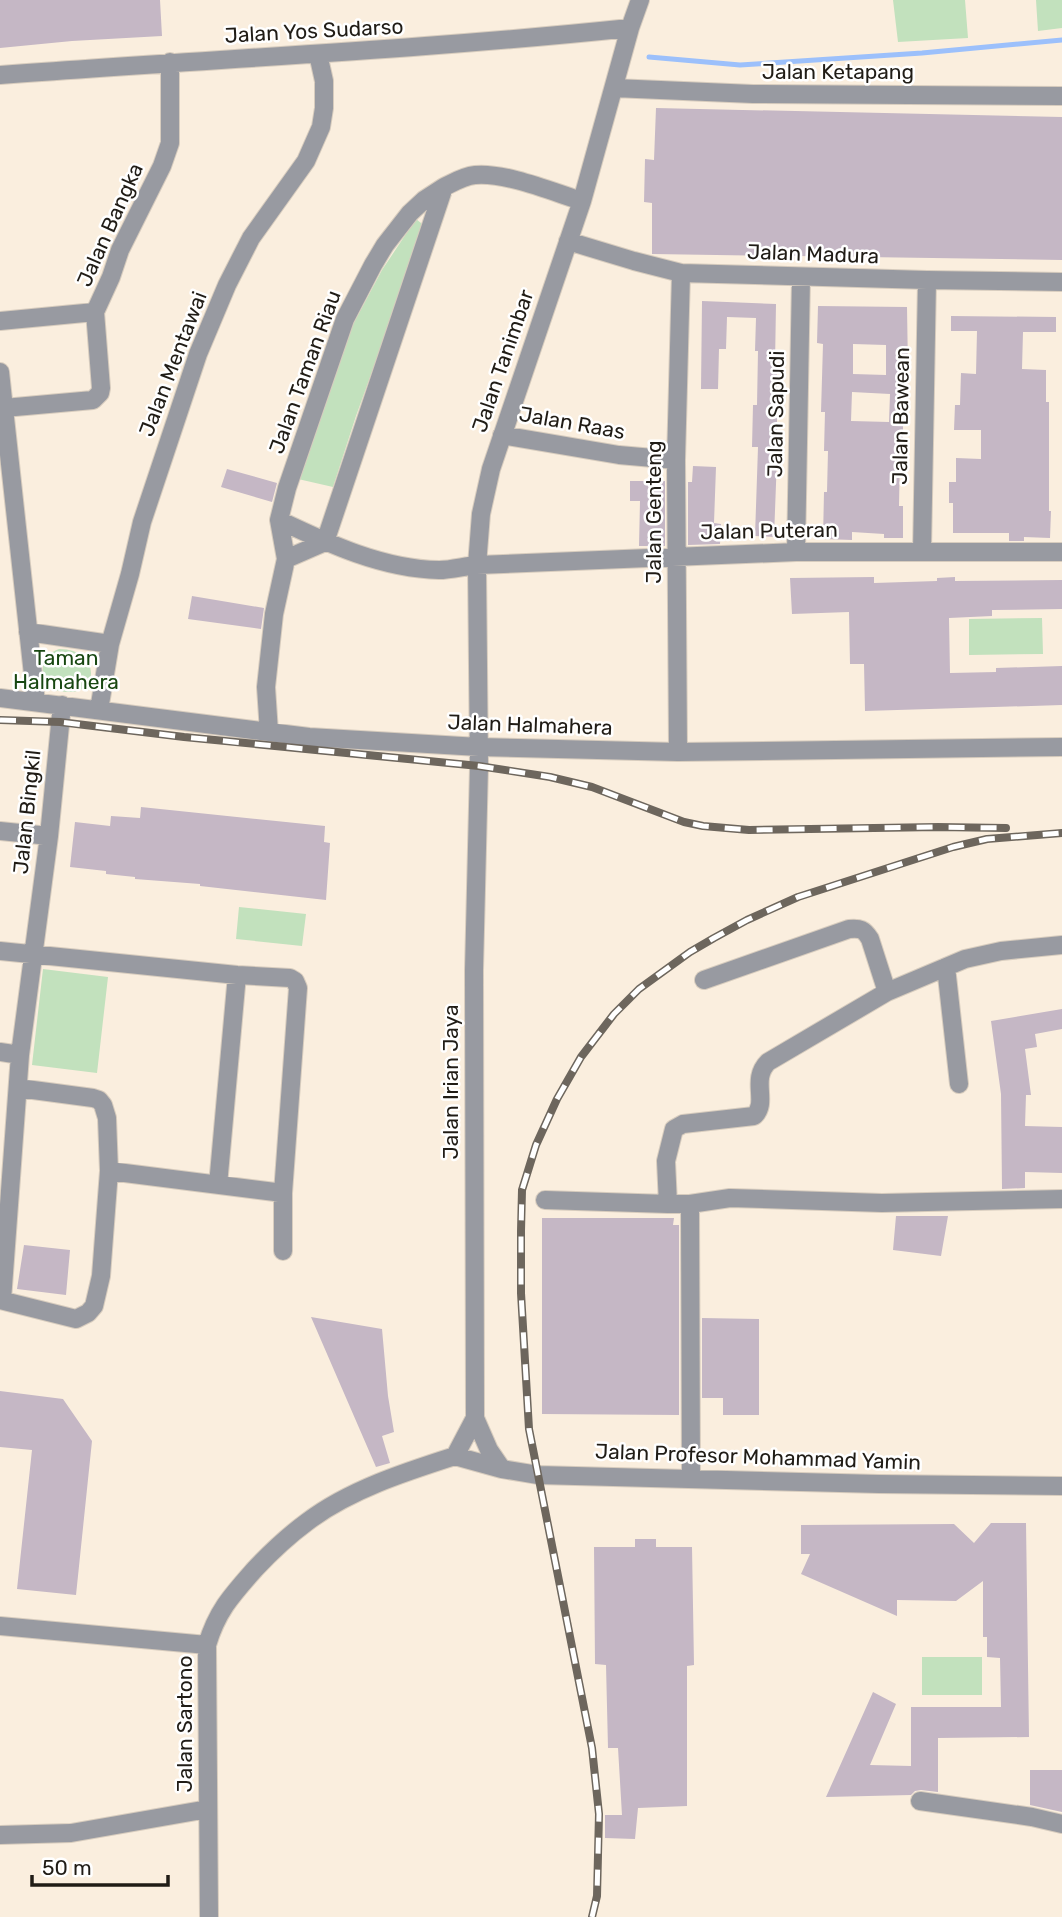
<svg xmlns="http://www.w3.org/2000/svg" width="1062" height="1917" font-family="Rubik,sans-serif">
<rect width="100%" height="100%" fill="#faeede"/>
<path fill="#c2e1bd" d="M 893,0 L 965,0 L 968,38 L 898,42 Z
M 1036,0 L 1062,0 L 1062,28 L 1038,31 Z
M 416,219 L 421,223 L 424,228 L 356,416 L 333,487 L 298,479 L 350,330 L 382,270 Z
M 1042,618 L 1043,654 L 969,655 L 969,619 Z
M 59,649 C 103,649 100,700 60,691 C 53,690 46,686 44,678 C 40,664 46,653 59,649 Z
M 239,907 L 306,914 L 302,946 L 236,939 Z
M 43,969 L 108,977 L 97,1073 L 32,1065 Z
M 922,1657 L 982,1657 L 982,1695 L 922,1695 Z"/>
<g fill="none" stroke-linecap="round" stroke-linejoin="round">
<path stroke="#9cc0fb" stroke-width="5" d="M 649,57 L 740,65 L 922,53 L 1062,40"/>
</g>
<path fill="#c5b7c5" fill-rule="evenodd" d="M 0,0 L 160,0 L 162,36 L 72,41 L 0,48 Z
M 656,108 L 1062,117 L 1062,260 L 652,254 L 652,203 L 644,202 L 645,159 L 654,160 Z
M 702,301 L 776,304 L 775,364 L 777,364 L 777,458 L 774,537 L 755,536 L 758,447 L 752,447 L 753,405 L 757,405 L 758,351 L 755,351 L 756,318 L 727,317 L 726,349 L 719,349 L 718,389 L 701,389 Z
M 818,306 L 907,307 L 908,370 L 906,407 L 903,407 L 903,452 L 900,452 L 899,506 L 903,506 L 903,538 L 884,538 L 884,534 L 852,532 L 852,540 L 823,539 L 824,492 L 827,492 L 828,451 L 824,451 L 825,412 L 821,412 L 823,344 L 817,343 ZM 853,344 L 886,345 L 886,375 L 853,374 ZM 852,392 L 890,394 L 889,422 L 851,421 Z
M 951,316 L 1056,317 L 1056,332 L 1023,332 L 1022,369 L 1046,370 L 1046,402 L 1049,402 L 1049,511 L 1051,511 L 1050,538 L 1024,537 L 1024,541 L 1009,541 L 1009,533 L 953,533 L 953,503 L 949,503 L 949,482 L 956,482 L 956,458 L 981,459 L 981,430 L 954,430 L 955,405 L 960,405 L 961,373 L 976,374 L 977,331 L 951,331 Z
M 693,466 L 716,467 L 714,523 L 721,524 L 720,544 L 688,545 L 688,482 L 692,482 Z
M 227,469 L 277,483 L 272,502 L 221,487 Z
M 630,481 L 665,481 L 665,546 L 639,546 L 640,501 L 630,501 Z
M 874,577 L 874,583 L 937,581 L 937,578 L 955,577 L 955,581 L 1062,580 L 1062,609 L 992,610 L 992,616 L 949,618 L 950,673 L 996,672 L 996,668 L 1062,666 L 1062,705 L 865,711 L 864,664 L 850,664 L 849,612 L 792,614 L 790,578 Z
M 192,596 L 264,608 L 261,629 L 188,619 Z
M 141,807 L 325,826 L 324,842 L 330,843 L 326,900 L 200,886 L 200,884 L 135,879 L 135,877 L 106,874 L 106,871 L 70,867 L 75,822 L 110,826 L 111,816 L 140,818 Z
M 1062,1009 L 1062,1029 L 1035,1034 L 1037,1047 L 1025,1049 L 1031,1095 L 1026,1095 L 1025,1126 L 1062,1127 L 1062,1173 L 1025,1172 L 1025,1188 L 1002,1189 L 1001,1094 L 991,1021 Z
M 896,1216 L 948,1216 L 941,1256 L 893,1250 Z
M 542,1218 L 674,1218 L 673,1225 L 679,1225 L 679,1415 L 542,1414 Z
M 24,1245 L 70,1250 L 66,1295 L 17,1289 Z
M 311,1317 L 382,1329 L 388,1396 L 394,1432 L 382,1436 L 390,1463 L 376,1467 Z
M 702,1318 L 759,1319 L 759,1415 L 723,1415 L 723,1398 L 702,1398 Z
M 0,1391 L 63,1399 L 92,1441 L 76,1595 L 17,1589 L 32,1450 L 0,1447 Z
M 991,1523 L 1026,1523 L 1029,1737 L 938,1738 L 938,1792 L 921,1790 L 915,1791 L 911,1795 L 826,1797 L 873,1692 L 896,1704 L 870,1765 L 911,1766 L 911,1707 L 1001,1707 L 1000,1658 L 987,1657 L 987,1637 L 983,1637 L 983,1581 L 956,1601 L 897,1600 L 897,1616 L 801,1574 L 810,1554 L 801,1554 L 801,1525 L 954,1524 L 974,1543 Z
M 635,1539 L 656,1539 L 656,1547 L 692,1547 L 694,1665 L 687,1666 L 687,1806 L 638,1808 L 635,1839 L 605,1838 L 605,1815 L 622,1815 L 618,1748 L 608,1748 L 606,1665 L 595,1664 L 594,1547 L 635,1547 Z
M 1030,1770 L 1062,1770 L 1062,1812 L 1030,1805 Z"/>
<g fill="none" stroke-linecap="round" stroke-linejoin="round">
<defs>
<path id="minor" d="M 0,75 C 210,59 420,50 630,28
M 614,88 L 753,94 L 1062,96
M 444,187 C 454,182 464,176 475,175 C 505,172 553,192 582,201
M 568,241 L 634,261 L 681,273 L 927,280 L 1062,282
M 0,321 L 95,312 L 111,277 L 120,250 L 162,166 L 170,143 L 170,62
M 0,372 L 36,702
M 4,408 L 93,400 L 100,393 L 101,388 L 95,312
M 502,435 L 619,455 L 676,460
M 279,520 C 329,544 383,569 439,570 C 451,570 465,566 477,565 L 796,552 L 1062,552
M 796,552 L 801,277
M 922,552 L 927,280
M 28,632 L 110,644
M 0,698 L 309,737 L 479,747 L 678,752 L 1062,747
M 99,710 L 110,644 L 130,574 L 142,522 L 198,354 L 227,285 L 251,238 L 306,161 L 321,127 L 324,108 L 324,81 L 318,54
M 269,732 L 266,687 L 274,614 L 286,559 L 279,520 L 287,488 L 345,319 L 373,265 L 385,245 L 410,213 L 424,200 L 444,187 L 325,542 L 286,559
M 678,752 L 676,460 L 681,273
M 0,831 L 49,836
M 1062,945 L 1001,951 L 965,959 L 887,992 L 768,1062 C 750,1080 769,1102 754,1116 L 683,1124 L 674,1129 L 666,1161 L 668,1204 L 690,1204 L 730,1198 L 882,1203 L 1062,1199
M 0,951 L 237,975 L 290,978 L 295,981 L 298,988 L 283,1193 L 109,1171
M 946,967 L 959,1084
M 704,980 L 849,929 C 860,928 864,929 870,939 L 887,992
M 0,1052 L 20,1055
M 218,1185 L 237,975
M 545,1200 L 668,1204
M 690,1204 L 691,1478
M 283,1251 L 283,1193
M 0,1300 L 76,1319 L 88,1313 L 94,1306 L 101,1276 L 109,1171 L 107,1118 L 103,1105 L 99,1100 L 93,1098 L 18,1088
M 2,1300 L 20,1055 L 49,836 L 62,705
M 455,1456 L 502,1469 L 538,1475 L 879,1484 L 1062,1486
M 455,1456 L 475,1418
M 502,1469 L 489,1450 L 475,1418 L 474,970 L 479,766 L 477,565 L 481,514 L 491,469 L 582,201 L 630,28 L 640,0
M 0,1626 L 207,1645
M 920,1801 L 1032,1817 L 1062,1824
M 0,1835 L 71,1833 L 208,1809
M 209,1917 L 207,1645 C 217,1611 232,1595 255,1569 C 271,1552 288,1536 307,1522 C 349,1490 405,1472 455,1456"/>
</defs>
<use href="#minor" stroke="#d7ccbe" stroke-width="20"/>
<use href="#minor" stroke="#989aa1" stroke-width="18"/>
<defs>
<path id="rail" d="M 0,720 L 60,722 L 184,737 L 479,766 L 550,777 L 592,787 L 684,822 L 703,826 L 749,830 L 938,827 L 1006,828
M 592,1917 L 597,1896 L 599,1814 L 592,1748 L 529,1429 L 521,1293 L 521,1231 L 522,1190 L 536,1145 L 557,1099 L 581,1057 L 614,1014 L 639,989 L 690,952 L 714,938 L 747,920 L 798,897 L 953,847 L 987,839 L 1062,833"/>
</defs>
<use href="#rail" stroke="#6d665d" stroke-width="8"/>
<use href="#rail" stroke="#fff" stroke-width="5" stroke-dasharray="16" stroke-linecap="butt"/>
</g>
<g text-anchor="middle" stroke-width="5" stroke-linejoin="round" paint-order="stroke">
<g font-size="21" fill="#201c16" stroke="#fff">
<text transform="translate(314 31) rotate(-3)" y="7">Jalan Yos Sudarso</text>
<text x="838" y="79">Jalan Ketapang</text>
<text transform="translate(110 225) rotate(-66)" y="7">Jalan Bangka</text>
<text transform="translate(813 254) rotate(2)" y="7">Jalan Madura</text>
<text transform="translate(503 361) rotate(-71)" y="7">Jalan Tanimbar</text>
<text transform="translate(173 364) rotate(-69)" y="7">Jalan Mentawai</text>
<text transform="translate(305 372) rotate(-70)" y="7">Jalan Taman Riau</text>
<text transform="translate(776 414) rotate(-89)" y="7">Jalan Sapudi</text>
<text transform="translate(901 416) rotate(-89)" y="7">Jalan Bawean</text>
<text transform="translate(572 423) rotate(10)" y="7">Jalan Raas</text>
<text transform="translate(654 512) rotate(-90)" y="7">Jalan Genteng</text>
<text transform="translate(769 531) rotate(-1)" y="7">Jalan Puteran</text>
<text transform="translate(530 725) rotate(2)" y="7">Jalan Halmahera</text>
<text transform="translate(27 812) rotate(-84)" y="7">Jalan Bingkil</text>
<text transform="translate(451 1082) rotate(-90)" y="7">Jalan Irian Jaya</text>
<text transform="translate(758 1457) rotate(2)" y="7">Jalan Profesor Mohammad Yamin</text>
<text transform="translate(185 1724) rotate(-90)" y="7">Jalan Sartono</text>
</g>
<g font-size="21" fill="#184711" stroke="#fff">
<text x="66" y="665">Taman<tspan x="66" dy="24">Halmahera</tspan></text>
</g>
</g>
<path d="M32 1875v10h136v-10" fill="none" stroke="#201c16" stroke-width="3.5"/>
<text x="42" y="1875" font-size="21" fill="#201c16" stroke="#ffffff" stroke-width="5" paint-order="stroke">50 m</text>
</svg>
